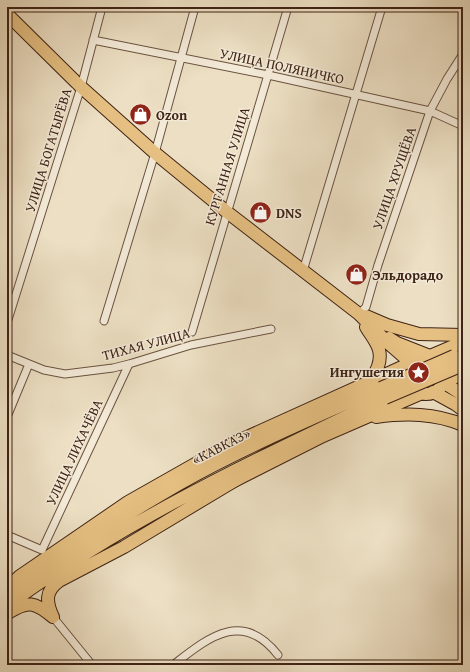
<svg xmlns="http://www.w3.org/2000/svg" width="470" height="672" font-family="'Gentium Book Plus',serif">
<rect width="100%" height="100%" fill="#ecdfc3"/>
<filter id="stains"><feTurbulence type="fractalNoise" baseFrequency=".005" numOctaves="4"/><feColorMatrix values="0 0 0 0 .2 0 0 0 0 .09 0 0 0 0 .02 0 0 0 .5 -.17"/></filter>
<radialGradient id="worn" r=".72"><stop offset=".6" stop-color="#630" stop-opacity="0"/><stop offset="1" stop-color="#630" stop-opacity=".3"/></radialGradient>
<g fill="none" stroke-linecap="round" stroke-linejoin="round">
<defs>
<path id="minor" d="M 93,40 L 268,75 L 430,111 L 463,126
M 303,271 L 382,7
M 359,314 L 366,307 L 378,265 L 430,111 L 447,79 L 463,54
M 104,321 L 155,153 L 195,7
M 7,323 L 81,87 L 102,7
M 192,332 L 288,7
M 7,355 L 44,370 L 65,374 L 113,368 L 129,364 L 191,345 L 271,329
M 7,417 L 29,364
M 7,535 L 42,550 L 129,364
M 53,617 L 92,665
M 173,665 C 208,638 242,609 278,655"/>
<path id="primary" d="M 7,14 L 81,87 L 155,153 L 227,212 L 359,314 L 388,343 L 411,363 L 225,447 L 128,502 L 20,576 L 7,588
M 366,316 L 387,325 L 419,334 L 463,335
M 366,327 C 370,334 377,342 379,350 C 382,361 376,374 369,382
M 389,338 L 397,343 L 430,356 L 463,342
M407 375a19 19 0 1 1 38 0a19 19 0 1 1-38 0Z
M 443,382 L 463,395
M 443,382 L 463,374
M 433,392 L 455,404 L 463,410
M 376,417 C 406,413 435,413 463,425
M 230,483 L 323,436 L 422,393"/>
<path id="trunk" d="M 7,593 C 63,554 120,518 179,484 C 243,448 313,418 381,388
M 7,606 C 33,586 60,569 88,552 C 183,493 284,446 385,398
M 8,613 C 28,600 35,602 53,617
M 53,617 C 46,602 45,591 59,581 L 124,547 L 239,478"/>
</defs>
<use href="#minor" stroke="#6a5240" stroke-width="9"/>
<use href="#primary" stroke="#3e2315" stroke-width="14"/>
<use href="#trunk" stroke="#3e2315" stroke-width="14"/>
<use href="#minor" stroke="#f3ead8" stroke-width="7"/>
<use href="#primary" stroke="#e6c082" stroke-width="12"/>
<use href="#trunk" stroke="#e6c082" stroke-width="12"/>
<defs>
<path id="trunk-bridge" d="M 381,388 L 454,356
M 385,398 L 458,367"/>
</defs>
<use href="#trunk-bridge" stroke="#3e2315" stroke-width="14" stroke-linecap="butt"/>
<use href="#trunk-bridge" stroke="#e6c082" stroke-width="12"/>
</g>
<defs>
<symbol id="shop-disc" viewBox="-11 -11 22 22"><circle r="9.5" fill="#8f2418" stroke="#f3ead8"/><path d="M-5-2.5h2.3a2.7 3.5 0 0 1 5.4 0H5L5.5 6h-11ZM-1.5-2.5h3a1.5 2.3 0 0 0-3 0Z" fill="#fff"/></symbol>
<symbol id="sight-disc" viewBox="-11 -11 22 22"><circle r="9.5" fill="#8f2418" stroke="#f3ead8"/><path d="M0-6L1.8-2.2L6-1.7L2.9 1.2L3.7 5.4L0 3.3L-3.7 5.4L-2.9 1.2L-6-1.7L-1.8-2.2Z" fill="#fff"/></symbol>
</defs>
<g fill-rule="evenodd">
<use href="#shop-disc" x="128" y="102" width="25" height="25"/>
<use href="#shop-disc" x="248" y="200" width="25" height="25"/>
<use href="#shop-disc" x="344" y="262" width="25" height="25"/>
<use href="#sight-disc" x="406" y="360" width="25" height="25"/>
</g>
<g text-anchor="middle" stroke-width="3" stroke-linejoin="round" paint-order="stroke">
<g font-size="14" fill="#3e2315" stroke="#f3ead8">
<text transform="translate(282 66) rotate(12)" y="5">УЛИЦА ПОЛЯНИЧКО</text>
<text transform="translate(48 150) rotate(-73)" y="5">УЛИЦА БОГАТЫРЁВА</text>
<text transform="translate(227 166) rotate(-73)" y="5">КУРГАННАЯ УЛИЦА</text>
<text transform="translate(394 178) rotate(-71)" y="5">УЛИЦА ХРУЩЁВА</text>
<text transform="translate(146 344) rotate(-15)" y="5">ТИХАЯ УЛИЦА</text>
<text transform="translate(221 446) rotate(-27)" y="5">«КАВКАЗ»</text>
<text transform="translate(74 452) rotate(-65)" y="5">УЛИЦА ЛИХАЧЁВА</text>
</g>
<g font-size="14" font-weight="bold" fill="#3e2315" stroke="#f3ead8" text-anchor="start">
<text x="156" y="120">Ozon</text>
<text x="276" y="218">DNS</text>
<text x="372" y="280">Эльдорадо</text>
<text x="404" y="377" text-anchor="end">Ингушетия</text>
</g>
</g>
<rect width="470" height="672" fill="none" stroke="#ecdfc3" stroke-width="24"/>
<rect x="8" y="8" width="454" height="656" fill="none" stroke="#3e2315" stroke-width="2"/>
<rect x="12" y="12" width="446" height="648" fill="none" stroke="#3e2315"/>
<rect width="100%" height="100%" filter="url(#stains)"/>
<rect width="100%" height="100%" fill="url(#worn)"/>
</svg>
